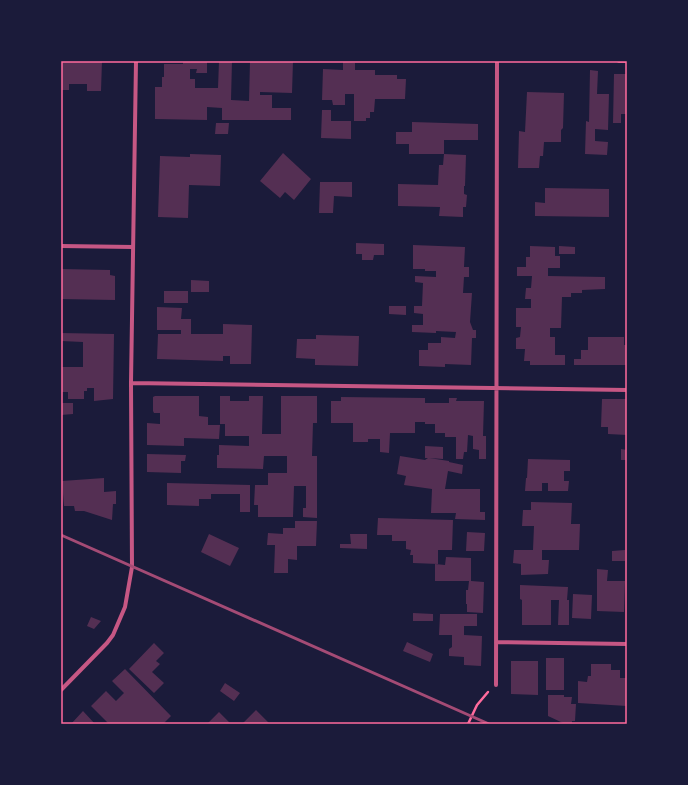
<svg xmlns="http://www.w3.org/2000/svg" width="688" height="785" font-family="Spectral,serif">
<rect width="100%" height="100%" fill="#1b1b3a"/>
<path fill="#542f53" d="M 61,61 L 102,61 L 101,91 L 87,91 L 87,84 L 69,84 L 69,90 L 61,90 Z
M 183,61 L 207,61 L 207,73 L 196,73 L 197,69 L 190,69 L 190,79 L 195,79 L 195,88 L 218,88 L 219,61 L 232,61 L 231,100 L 249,101 L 250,61 L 293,61 L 292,93 L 260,92 L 260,95 L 272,95 L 272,108 L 291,108 L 291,120 L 222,120 L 222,108 L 207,107 L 207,120 L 155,119 L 155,87 L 162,87 L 162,77 L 164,77 L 164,64 L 183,64 Z
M 343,62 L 355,63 L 355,70 L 375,70 L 375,75 L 397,75 L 397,79 L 406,79 L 405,99 L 375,99 L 374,112 L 370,112 L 370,118 L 366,118 L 366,121 L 354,121 L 354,94 L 345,94 L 345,105 L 333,105 L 332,100 L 322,100 L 323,69 L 343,70 Z
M 590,70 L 598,71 L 597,94 L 609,94 L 608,130 L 595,129 L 595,141 L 608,142 L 607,155 L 585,154 L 586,121 L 589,122 Z
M 614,74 L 627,74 L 627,114 L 621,114 L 621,123 L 613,123 Z
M 527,92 L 564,93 L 563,128 L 561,130 L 561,142 L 544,142 L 543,156 L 540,156 L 539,168 L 518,168 L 519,131 L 525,132 Z
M 322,110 L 331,110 L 331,121 L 351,121 L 351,139 L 321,138 Z
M 412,122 L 478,124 L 478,140 L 444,140 L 444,154 L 409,154 L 409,144 L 396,144 L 396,132 L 412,132 Z
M 216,123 L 229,123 L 228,134 L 215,134 Z
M 283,153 L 311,179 L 294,200 L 285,192 L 280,198 L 260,181 Z
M 190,154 L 221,155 L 220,186 L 189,185 L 188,218 L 158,217 L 160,156 L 190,157 Z
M 444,154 L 466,155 L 465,186 L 464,186 L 464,194 L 467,195 L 466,207 L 463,207 L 463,217 L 439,216 L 440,207 L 398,206 L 398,184 L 438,185 L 439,165 L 443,165 Z
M 320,182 L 352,182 L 352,197 L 334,196 L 333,213 L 319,213 Z
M 545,188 L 609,189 L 609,217 L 535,216 L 535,202 L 545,203 Z
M 356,243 L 384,244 L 384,255 L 374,255 L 373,260 L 362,260 L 362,254 L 356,254 Z
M 413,245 L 465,247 L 464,267 L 469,267 L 469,277 L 464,277 L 463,293 L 472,293 L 470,322 L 473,330 L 476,330 L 476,338 L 472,338 L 471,365 L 445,364 L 445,367 L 419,366 L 419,350 L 428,350 L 428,343 L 441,343 L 441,337 L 455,338 L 456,332 L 436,331 L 436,333 L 412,332 L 412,325 L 423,325 L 423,314 L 414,313 L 414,306 L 422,306 L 423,283 L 415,282 L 415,276 L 436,277 L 436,271 L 425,271 L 425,269 L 413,269 Z
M 530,246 L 555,247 L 555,256 L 560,256 L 560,268 L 548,268 L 548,276 L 605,277 L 605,289 L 582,290 L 582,293 L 571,293 L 571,297 L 562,297 L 561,328 L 550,328 L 550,337 L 555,337 L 555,355 L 565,355 L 565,365 L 530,365 L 530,361 L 524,361 L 525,349 L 516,349 L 516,338 L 520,337 L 521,327 L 516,327 L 516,308 L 531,308 L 531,299 L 525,299 L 526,288 L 531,288 L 532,276 L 517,276 L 517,267 L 526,267 L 526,257 L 530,257 Z
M 559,246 L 575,247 L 575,254 L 559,254 Z
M 61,269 L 110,270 L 110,275 L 115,276 L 115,300 L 61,299 Z
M 191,280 L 209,281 L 209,292 L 191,292 Z
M 164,291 L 188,291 L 188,303 L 164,303 Z
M 389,306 L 406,306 L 406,315 L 389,314 Z
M 157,307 L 182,308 L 181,319 L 191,319 L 191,334 L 223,334 L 223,324 L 252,325 L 251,364 L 230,364 L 230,356 L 223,356 L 223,361 L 157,359 L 158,334 L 181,334 L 181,330 L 157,330 Z
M 61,333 L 114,334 L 113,399 L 94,401 L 94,388 L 87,388 L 87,391 L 84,391 L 84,399 L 68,399 L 68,392 L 61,392 L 61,367 L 83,367 L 83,342 L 61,341 Z
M 316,335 L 359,336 L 358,366 L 315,365 L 315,359 L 296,358 L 297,339 L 316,339 Z
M 588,337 L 624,337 L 624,345 L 627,345 L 627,365 L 574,365 L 574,359 L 581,359 L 581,350 L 588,350 Z
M 155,396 L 199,396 L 199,416 L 208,417 L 208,425 L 220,425 L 219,439 L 184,438 L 184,446 L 147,445 L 147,423 L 160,424 L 160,413 L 154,413 L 153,411 L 153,397 Z
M 220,396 L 230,396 L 230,401 L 249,401 L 249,396 L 263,396 L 262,434 L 281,434 L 281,396 L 317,396 L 317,423 L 313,423 L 312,456 L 317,456 L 317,518 L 303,517 L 303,508 L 306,508 L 306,486 L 294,486 L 293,517 L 258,517 L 258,505 L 254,505 L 255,485 L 268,485 L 268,473 L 287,473 L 287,456 L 264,456 L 263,469 L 217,468 L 217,455 L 219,455 L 219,445 L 249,446 L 249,436 L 225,436 L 225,424 L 220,424 Z
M 341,397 L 425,398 L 425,403 L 449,403 L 449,398 L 457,398 L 456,401 L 484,401 L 483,436 L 486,436 L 486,459 L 479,459 L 479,450 L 473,449 L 473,436 L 468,435 L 467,452 L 464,452 L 463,459 L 456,459 L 456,437 L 445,437 L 445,433 L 435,433 L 435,424 L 425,424 L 425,422 L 415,422 L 415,433 L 390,433 L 389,453 L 380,452 L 380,439 L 368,439 L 368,442 L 353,442 L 353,423 L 331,423 L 331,401 L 341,401 Z
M 602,399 L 627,399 L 627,435 L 608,434 L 608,427 L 601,427 Z
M 61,403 L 73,403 L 73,414 L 61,415 Z
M 425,446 L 443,447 L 443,459 L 429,458 L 449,461 L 449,462 L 463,465 L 462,474 L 448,471 L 445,489 L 480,489 L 480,512 L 485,512 L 485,520 L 455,519 L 456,513 L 431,513 L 432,489 L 404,485 L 406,476 L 397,474 L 400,456 L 425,460 L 428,458 L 425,458 Z
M 621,449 L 627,450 L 627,460 L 621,460 Z
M 147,454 L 186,455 L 185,461 L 181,461 L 181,473 L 147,472 Z
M 528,459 L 570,460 L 570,471 L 564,471 L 564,481 L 569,481 L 568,491 L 548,491 L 548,483 L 542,483 L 542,491 L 525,491 L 526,478 L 527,478 Z
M 104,478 L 104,492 L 116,491 L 116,504 L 113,504 L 112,520 L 84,511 L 75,511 L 74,506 L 64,506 L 62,481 Z
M 167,483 L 250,485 L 250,512 L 240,512 L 240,494 L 211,494 L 211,499 L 199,499 L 199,506 L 167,505 Z
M 531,502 L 572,503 L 571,524 L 580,524 L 579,550 L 542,550 L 542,560 L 549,560 L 548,574 L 521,575 L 521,564 L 513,563 L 514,550 L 533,550 L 534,526 L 522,526 L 523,510 L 531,510 Z
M 378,518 L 453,520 L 452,550 L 438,550 L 438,564 L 413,563 L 413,555 L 410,555 L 411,550 L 406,549 L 406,541 L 392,541 L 392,535 L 377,535 Z
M 295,521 L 317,521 L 316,546 L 297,546 L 297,560 L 288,559 L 288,573 L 274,573 L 275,545 L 267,545 L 268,533 L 283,534 L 283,528 L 295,528 Z
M 467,532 L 485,533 L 484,551 L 466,551 Z
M 209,534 L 239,548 L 230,566 L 201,552 Z
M 350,534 L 367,534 L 367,549 L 340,548 L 340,544 L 351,544 Z
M 625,550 L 625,561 L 612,561 L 612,551 Z
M 446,557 L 471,558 L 471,581 L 484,582 L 483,613 L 467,612 L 467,604 L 466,604 L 466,590 L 468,590 L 469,581 L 435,581 L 435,564 L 445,565 Z
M 597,569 L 608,570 L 607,581 L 625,581 L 624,612 L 597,611 Z
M 520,585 L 568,587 L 567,600 L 569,600 L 569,625 L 558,625 L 559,600 L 551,600 L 551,625 L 522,625 L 522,600 L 520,599 Z
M 573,594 L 592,595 L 591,619 L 572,618 Z
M 413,613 L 433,614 L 433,621 L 413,621 Z
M 440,614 L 477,614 L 477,626 L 464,626 L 464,635 L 482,636 L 481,666 L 464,665 L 464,657 L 449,656 L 449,649 L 452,647 L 452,635 L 439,635 Z
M 91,617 L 101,621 L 94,629 L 87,626 Z
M 407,642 L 433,654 L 430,662 L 403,651 Z
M 154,643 L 164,653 L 156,661 L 160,664 L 152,672 L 164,683 L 154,693 L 129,669 Z
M 546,658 L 564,658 L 564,690 L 546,690 Z
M 511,661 L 538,661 L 538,695 L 511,694 Z
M 591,664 L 611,664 L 611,670 L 620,670 L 620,678 L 627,678 L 627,706 L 578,703 L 578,681 L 587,682 L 588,676 L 591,676 Z
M 125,669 L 171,716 L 163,724 L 109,724 L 91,706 L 106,691 L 116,701 L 124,693 L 112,681 Z
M 225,683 L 240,693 L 234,701 L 220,691 Z
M 548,695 L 564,695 L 564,697 L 572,697 L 571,704 L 576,704 L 575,721 L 572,721 L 572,724 L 563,724 L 563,723 L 548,716 Z
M 256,710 L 270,724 L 242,724 Z
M 83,711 L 95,724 L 71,724 Z
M 219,712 L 231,724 L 207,724 Z"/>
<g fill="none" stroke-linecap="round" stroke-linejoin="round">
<path stroke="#ff6b9d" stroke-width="2.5" d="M 468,724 L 477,705 L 488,692"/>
<path stroke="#c65784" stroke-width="4" d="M 619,61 L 627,61
M 61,246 L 133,247
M 131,383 L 627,390
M 496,642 L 627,644
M 496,685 L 497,61
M 61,690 L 107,643 L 113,635 L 125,607 L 132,567 L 131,383 L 136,61"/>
<path stroke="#a44b75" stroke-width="3" d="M 61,535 L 489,724"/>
</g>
<rect width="688" height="785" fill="none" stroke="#1b1b3a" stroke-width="124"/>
<rect x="62" y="62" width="564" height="661" fill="none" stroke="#ff6b9d" stroke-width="1.5"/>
</svg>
